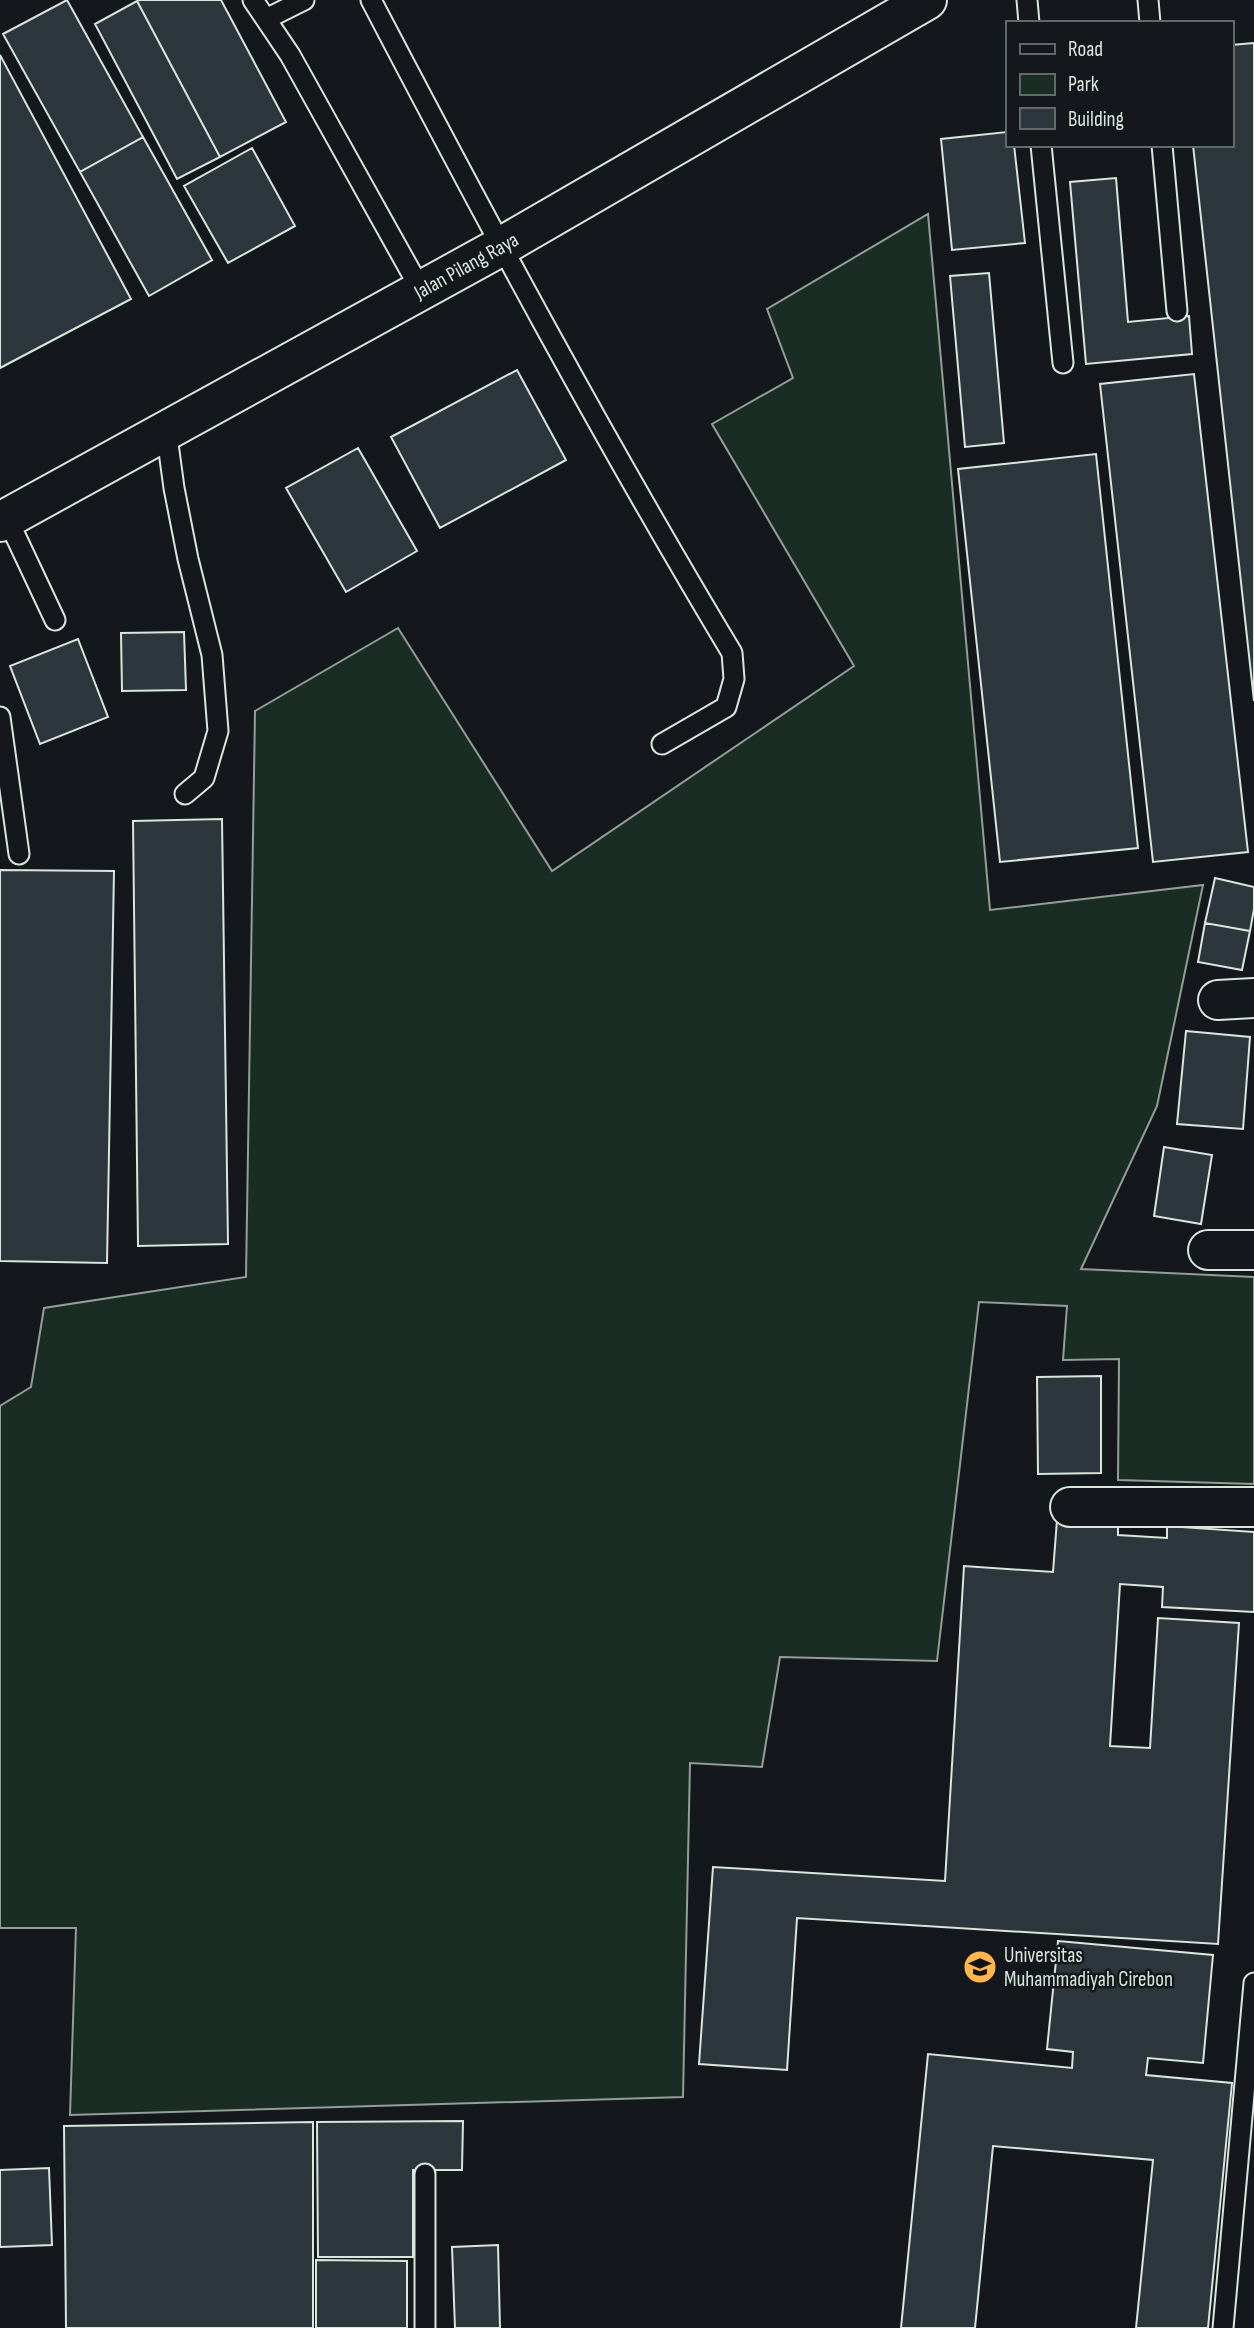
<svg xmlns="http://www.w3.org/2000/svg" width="1254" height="2328" font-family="'Sofia Sans Condensed',sans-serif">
<rect width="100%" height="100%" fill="#14181c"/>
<path fill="#1a2d24" stroke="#939e99" stroke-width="2" d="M 928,214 L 990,910 L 1203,885 L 1157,1106 L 1081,1269 L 1254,1277 L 1254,1484 L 1118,1480 L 1119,1359 L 1063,1360 L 1067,1306 L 979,1302 L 937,1661 L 780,1657 L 762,1767 L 690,1763 L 683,2097 L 70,2115 L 76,1928 L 0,1928 L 0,1406 L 31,1387 L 44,1308 L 246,1277 L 255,711 L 398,628 L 552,871 L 854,666 L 712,424 L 793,378 L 767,309 Z"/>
<path fill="#2c363c" stroke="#d8e6dc" stroke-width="2" d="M 67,0 L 143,137 L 80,172 L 3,34 Z
M 140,0 L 221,0 L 286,122 L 220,157 L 137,1 Z
M 137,1 L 220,157 L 177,179 L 95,24 Z
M 1254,43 L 1254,701 L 1193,145 L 1231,145 L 1231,45 Z
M 0,55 L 131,299 L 0,368 Z
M 1007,132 L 1007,145 L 1014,145 L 1025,243 L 952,250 L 941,139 Z
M 143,137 L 212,260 L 149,296 L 80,172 Z
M 252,148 L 295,226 L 228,263 L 184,186 Z
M 1116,178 L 1128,322 L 1189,316 L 1192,354 L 1086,364 L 1070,182 Z
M 989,273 L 1004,443 L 965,447 L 950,276 Z
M 517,370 L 566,460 L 440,528 L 391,437 Z
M 1194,374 L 1248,852 L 1153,862 L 1100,384 Z
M 358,448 L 417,551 L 346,592 L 286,488 Z
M 1096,454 L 1138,848 L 1000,862 L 958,469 Z
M 184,632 L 186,690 L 122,691 L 121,633 Z
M 78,639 L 108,717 L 40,744 L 10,666 Z
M 222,819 L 228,1244 L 138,1246 L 133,821 Z
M 0,870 L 114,871 L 107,1263 L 0,1261 Z
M 1215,878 L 1254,887 L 1254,909 L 1250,931 L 1205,923 Z
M 1205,923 L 1250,931 L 1242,970 L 1198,962 Z
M 1186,1031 L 1250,1037 L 1243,1129 L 1177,1124 Z
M 1164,1147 L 1212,1155 L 1201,1224 L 1154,1216 Z
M 1101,1376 L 1101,1473 L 1038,1474 L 1037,1377 Z
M 1057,1520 L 1118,1524 L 1118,1535 L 1167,1538 L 1167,1526 L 1254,1532 L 1254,1612 L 1162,1607 L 1163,1587 L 1120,1584 L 1110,1746 L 1150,1748 L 1158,1618 L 1239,1623 L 1218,1944 L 797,1918 L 787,2070 L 699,2064 L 713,1867 L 945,1881 L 964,1566 L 1053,1572 Z
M 1058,1941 L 1213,1955 L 1203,2063 L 1148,2058 L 1146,2075 L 1232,2083 L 1208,2328 L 1136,2328 L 1153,2160 L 993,2146 L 975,2328 L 901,2328 L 928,2054 L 1072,2068 L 1073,2052 L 1047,2049 Z
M 463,2121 L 462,2170 L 413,2170 L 413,2257 L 318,2257 L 317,2122 Z
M 313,2122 L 313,2328 L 66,2328 L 64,2126 Z
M 49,2168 L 52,2245 L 0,2247 L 0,2170 Z
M 498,2245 L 500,2328 L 455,2328 L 452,2247 Z
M 316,2260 L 407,2261 L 407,2328 L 316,2328 Z"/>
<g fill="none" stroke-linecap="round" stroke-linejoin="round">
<defs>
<path id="lane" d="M 253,0 L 290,55 L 421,290
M 371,0 C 486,220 604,440 732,653 L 734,679 L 726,707 L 662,744
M 1027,0 L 1029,23
M 1148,0 L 1150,23
M 266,19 L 304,0
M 1041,145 L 1063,363
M 1162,145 L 1177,311
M 166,429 L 174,488 L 188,559 L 212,655 L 218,731 L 204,778 L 185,794
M 7,518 L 55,620
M 0,717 L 19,854
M 425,2328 L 425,2174
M 1223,2328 L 1254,1983"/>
<path id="street" d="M 1218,1000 L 1254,998
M 1208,1250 L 1254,1250
M 1070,1507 L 1254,1507"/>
<g id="highway">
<path id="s1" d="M 0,522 L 502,246 L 927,0"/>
</g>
</defs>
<use href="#lane" stroke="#d8e6dc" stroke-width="23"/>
<use href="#street" stroke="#d8e6dc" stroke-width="42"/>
<use href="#highway" stroke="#d8e6dc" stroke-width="42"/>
<use href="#lane" stroke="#14181c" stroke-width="19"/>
<use href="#street" stroke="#14181c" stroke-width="38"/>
<use href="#highway" stroke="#14181c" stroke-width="38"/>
</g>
<defs>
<symbol id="university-disc" viewBox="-11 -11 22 22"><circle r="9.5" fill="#ffb74d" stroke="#14181c"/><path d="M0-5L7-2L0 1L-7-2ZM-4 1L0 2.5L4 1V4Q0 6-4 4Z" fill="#111"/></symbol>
</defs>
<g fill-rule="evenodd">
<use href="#university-disc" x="961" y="1948" width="38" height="38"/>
</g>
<g text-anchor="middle" stroke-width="5" stroke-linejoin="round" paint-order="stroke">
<g font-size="21" fill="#d8e6dc" stroke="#14181c">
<text dy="7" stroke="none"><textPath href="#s1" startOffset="532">Jalan Pilang Raya</textPath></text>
</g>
<g font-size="21" fill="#d8e6dc" stroke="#14181c" text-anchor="start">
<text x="1004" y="1962">Universitas<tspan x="1004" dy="24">Muhammadiyah Cirebon</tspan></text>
</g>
</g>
<rect x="1006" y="21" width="228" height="126" fill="#14181c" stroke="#626a69" stroke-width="2"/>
<rect x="1020" y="44" width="35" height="10" fill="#14181c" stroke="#626a69" stroke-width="2"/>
<text x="1068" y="56" font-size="21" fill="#d8e6dc">Road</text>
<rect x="1020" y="74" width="35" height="21" fill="#1a2d24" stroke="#626a69" stroke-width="2"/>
<text x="1068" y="91" font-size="21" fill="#d8e6dc">Park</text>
<rect x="1020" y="108" width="35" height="21" fill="#2c363c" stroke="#626a69" stroke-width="2"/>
<text x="1068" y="126" font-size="21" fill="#d8e6dc">Building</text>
</svg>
